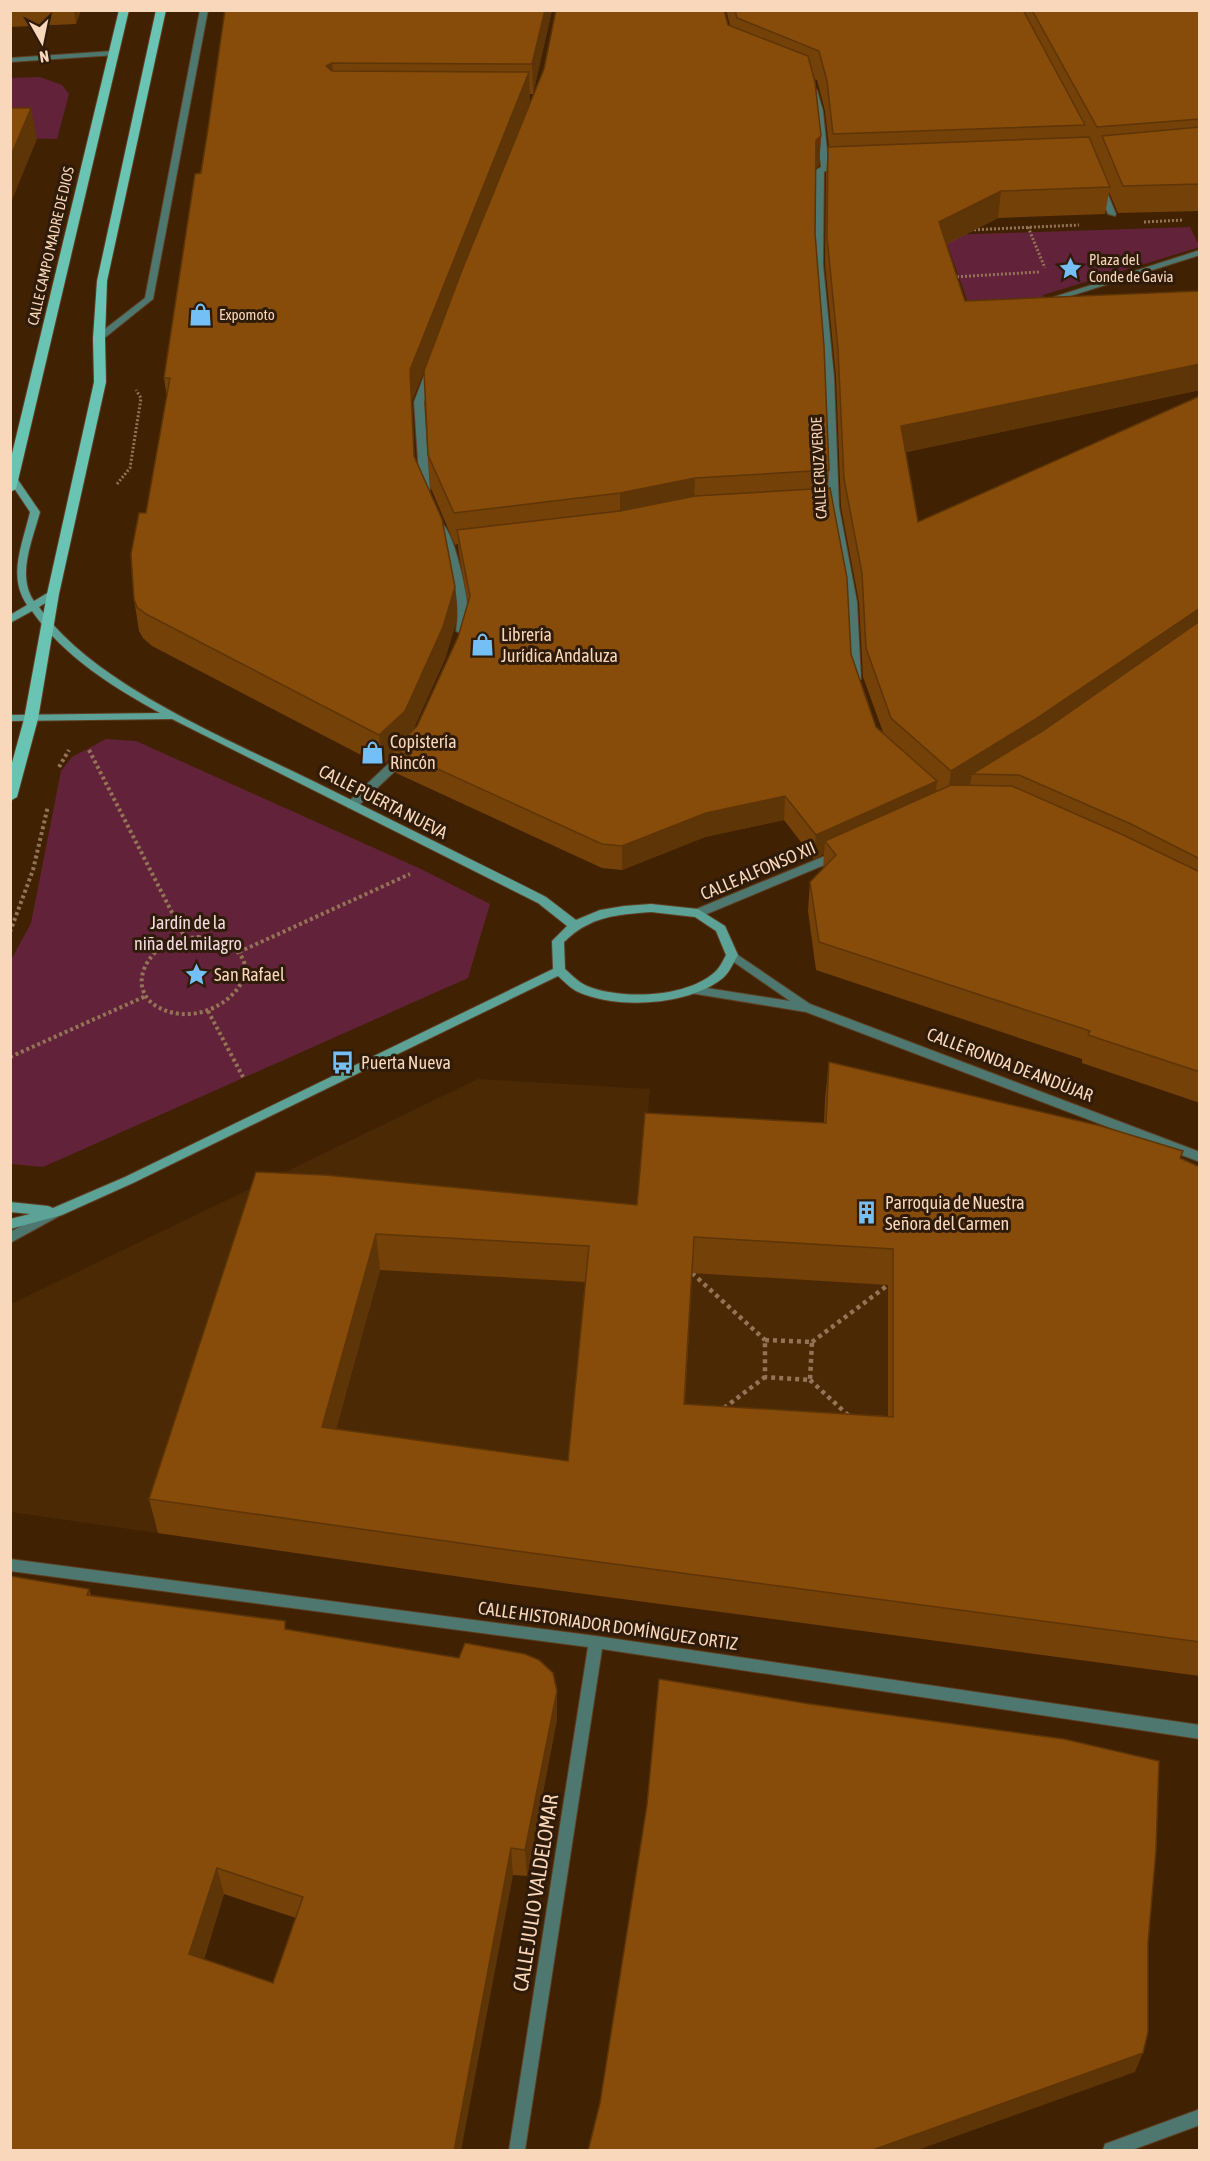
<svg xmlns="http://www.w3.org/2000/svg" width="1210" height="2161" font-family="'Asap Condensed',sans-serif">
<rect width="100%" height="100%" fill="#402102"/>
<path fill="#4b2904" d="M 478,1079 L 650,1089 L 637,1242 L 1199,1209 L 1199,1676 L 510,1584 L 11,1512 L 11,1304 Z"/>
<path fill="#62233a" d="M 40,77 L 62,85 L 69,94 L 57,139 L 11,138 L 11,78 Z
M 1190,227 L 1200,247 L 1043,295 L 1049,314 L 973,317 L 944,235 Z
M 106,739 L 136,741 L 421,869 L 490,904 L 468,978 L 43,1167 L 11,1164 L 11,960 L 31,923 L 61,771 L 72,757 Z"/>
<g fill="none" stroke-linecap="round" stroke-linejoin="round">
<defs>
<path id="street" d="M 200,10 L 208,10 L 153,299 L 102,340 L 96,340 L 96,336 L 145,298 Z
M 113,51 L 116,51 L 116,55 L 10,62 L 10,58 Z
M 810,88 L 817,90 L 823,111 L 829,169 L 824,172 L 823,264 L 834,377 L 839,507 L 857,602 L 861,679 L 856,682 L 851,679 L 847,602 L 829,507 L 824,377 L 815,264 L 816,170 L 821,167 L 815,111 Z
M 1098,185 L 1105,187 L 1116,214 L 1115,216 L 1108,214 L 1097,187 Z
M 1200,250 L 1200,255 L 1061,299 L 1054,297 Z
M 430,370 L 435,373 L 424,402 L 430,491 L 425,494 L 420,491 L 414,402 L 425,373 Z
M 439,521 C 454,528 466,590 468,607 C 468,615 467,623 466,631 L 461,634 L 456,631 C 462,595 449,557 434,524 Z
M 407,749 L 412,753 L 411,756 L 356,808 L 348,808 L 347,805 L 348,802 L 403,750 Z
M 837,851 L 843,855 L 841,858 L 702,916 L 694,916 L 692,913 L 694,910 Z
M 732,951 L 810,1004 L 1200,1152 L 1200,1162 L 806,1012 L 690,993 L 688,990 L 694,986 L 790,1001 L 728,958 L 726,955 Z
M 57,1207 L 61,1209 L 63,1212 L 61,1215 L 10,1243 L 10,1232 Z
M 10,1559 L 596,1636 L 1200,1725 L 1200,1739 L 602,1649 L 525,2150 L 509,2150 L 588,1647 L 10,1571 Z
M 1200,2109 L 1200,2125 L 1132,2150 L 1103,2150 L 1105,2144 Z"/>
<path id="secondary" d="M 13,476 L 16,477 L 40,512 C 33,539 16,575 34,601 L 49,592 L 57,592 L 57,596 L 39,607 C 94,685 228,739 313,781 C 391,820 469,858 546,897 L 576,920 L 600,910 L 624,906 L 651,904 L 698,909 L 725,926 L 738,955 C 733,963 730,972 723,978 C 688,1006 615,1010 576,991 C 569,987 564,981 558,976 L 133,1183 L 62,1215 L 10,1229 L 10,1219 L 30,1214 L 10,1212 L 10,1202 L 48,1206 L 53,1208 L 125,1177 L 553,969 L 552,941 L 567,926 L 538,903 L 172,719 L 10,721 L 10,715 L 160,713 C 113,687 63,656 32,611 L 10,623 L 10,615 L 27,605 C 7,576 23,543 30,512 L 10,482 L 10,477 ZM 651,912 L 695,917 L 716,931 L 726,955 C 723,960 721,966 716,971 C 688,998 621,1000 587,986 C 578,982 572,975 565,969 L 564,942 C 591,916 615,915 651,912 Z"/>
<path id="primary" d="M 119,10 L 129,10 L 16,489 L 10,492 L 10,462 Z
M 156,10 L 166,10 L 107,281 L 105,338 L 106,382 L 59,594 L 38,719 L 17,797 L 10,801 L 10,770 L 24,719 L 47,594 L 94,382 L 93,338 L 97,281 Z"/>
</defs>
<use href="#street" stroke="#5e3e20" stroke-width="2"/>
<use href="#secondary" stroke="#5e3e20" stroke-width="2"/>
<use href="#primary" stroke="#5e3e20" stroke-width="2"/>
<path stroke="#947356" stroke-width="3" stroke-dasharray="2 2" stroke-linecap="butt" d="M 1144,222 L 1184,220
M 1028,227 L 1045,268
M 970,230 L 1079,225
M 953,277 L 1039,272
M 117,484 L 130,468 L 141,398 L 136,390"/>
<path stroke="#947356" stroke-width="4" stroke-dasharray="3 3" stroke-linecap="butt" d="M 89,750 L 185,938
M 59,767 L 69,750
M 10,932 L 33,870 L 48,806
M 198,937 C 207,939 217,940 225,944 C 280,967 210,1038 156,1006 C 131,990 142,960 163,946 C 173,940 186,938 198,937 Z
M 239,952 L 410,874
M 208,1011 L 243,1077
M 10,1057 L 146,996"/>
<path stroke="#947356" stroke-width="4.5" stroke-dasharray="4 4" stroke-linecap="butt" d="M 692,1273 L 765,1340
M 765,1340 L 812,1342 L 810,1380 L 765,1377 Z
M 812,1342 L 888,1285
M 810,1380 L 849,1416
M 724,1408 L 765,1377"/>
<use href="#street" fill="#4d776f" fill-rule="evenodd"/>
<use href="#secondary" fill="#5da296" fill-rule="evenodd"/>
<use href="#primary" fill="#69c4b4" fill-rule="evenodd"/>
</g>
<path fill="#744109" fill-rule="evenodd" d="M 10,10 L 81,10 L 76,24 L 10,27 Z
M 225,10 L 552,10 L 533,94 L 529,94 L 530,102 L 728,25 L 730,25 L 726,10 L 1200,10 L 1200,211 L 1118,213 L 1109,192 L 1105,214 L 998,218 L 947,244 L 965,301 L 1200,291 L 1200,390 L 906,452 L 918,522 L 1200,396 L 1200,1103 L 1082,1063 L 1082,1059 L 816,970 L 808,911 L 810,882 L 823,869 L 824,854 L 814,859 L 784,820 L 705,837 L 622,870 L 602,868 L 396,773 L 394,755 L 382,766 L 152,646 L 143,638 L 139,631 L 134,599 L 167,397 L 164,378 L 208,129 ZM 814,79 L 817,80 L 825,111 L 829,147 L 828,147 L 826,174 L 825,264 L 836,377 L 841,507 L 859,602 L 863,677 L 883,732 L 876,727 L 851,654 L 828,489 L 829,470 L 815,233 L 816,168 L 819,166 L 821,136 ZM 433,349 L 428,455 L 430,486 L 455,545 L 458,544 L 459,554 L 468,602 L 458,637 L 417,726 L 413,730 L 445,659 L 457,619 L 455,587 L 414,457 L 412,401 Z
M 829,1062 L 1181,1159 L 1200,1167 L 1200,1676 L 510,1584 L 158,1533 L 149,1499 L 256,1172 L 637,1205 L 824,1123 L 825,1099 ZM 380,1270 L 585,1282 L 568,1461 L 336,1429 ZM 692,1273 L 888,1285 L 888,1416 L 685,1404 Z
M 89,1589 L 91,1596 L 287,1630 L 557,1691 L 557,1719 L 527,1876 L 513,1875 L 10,2151 ZM 224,1894 L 296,1918 L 273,1983 L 204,1959 Z"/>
<path fill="#5e3507" d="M 74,10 L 81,10 L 76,24 Z
M 545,10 L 552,10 L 533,94 L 532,64 Z
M 332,63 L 335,93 L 326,66 Z
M 529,72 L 530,102 L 412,401 L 416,487 L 410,370 Z
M 31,108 L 37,139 L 10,205 L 10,158 Z
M 821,136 L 819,166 L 814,170 L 816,140 Z
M 1001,191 L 998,218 L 936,249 L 939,222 Z
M 1200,364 L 1200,390 L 898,454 L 901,426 Z
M 695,478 L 694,510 L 620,525 L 620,493 Z
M 455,587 L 457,619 L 445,659 L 407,743 L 394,749 L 394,755 L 382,766 L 379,735 Z
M 1200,608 L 1200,629 L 1029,748 L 972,774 L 970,785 L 947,799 L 951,771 Z
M 937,781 L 934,805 L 825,841 L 824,854 L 814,859 L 816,835 Z
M 785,796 L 784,820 L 705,837 L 622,870 L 622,846 L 706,813 Z
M 376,1234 L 380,1270 L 327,1462 L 322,1427 Z
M 557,1691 L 557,1719 L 527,1876 L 525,1850 Z
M 511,1848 L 513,1875 L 461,2151 L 454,2151 Z
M 217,1868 L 224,1894 L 197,1979 L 189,1954 Z
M 1143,2053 L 1135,2072 L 915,2151 L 870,2151 Z"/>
<path fill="#874c0a" stroke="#5e3507" stroke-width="1.5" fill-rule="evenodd" d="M 225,10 L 545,10 L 532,64 L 332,63 L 326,66 L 332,71 L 529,72 L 410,370 L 414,456 L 442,519 L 455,587 L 443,627 L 405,711 L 379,735 L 146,614 L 137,607 L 134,599 L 131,554 L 139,513 L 146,513 L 170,378 L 164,378 L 195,174 L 201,173 L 208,129 Z
M 556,10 L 724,10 L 728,25 L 808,56 L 815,82 L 821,136 L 816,140 L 815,233 L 824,346 L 829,470 L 695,478 L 620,493 L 454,513 L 428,455 L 424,371 L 462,270 L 544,69 Z
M 735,10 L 1023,10 L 1085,125 L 833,134 L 827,81 L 819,51 L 737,18 Z
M 1032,10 L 1200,10 L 1200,119 L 1097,127 Z
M 10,108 L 31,108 L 10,158 Z
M 1200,127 L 1200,184 L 1123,186 L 1102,136 Z
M 1089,137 L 1110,187 L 1001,191 L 939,222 L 965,301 L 1200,291 L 1200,364 L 901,426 L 918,522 L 1200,396 L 1200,608 L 1034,720 L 951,771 L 891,718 L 866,648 L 862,573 L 844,479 L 838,349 L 827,237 L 828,147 Z
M 830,488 L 847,578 L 851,654 L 876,727 L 937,781 L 816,835 L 785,796 L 706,813 L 622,846 L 602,844 L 394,749 L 417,726 L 458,637 L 470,596 L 457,530 L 620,511 L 695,496 Z
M 1200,621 L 1200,859 L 1131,824 L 1019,775 L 972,774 L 1044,730 Z
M 951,785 L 1012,786 L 1121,834 L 1200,872 L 1200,1072 L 1088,1035 L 1090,1031 L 819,942 L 810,882 L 836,855 L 825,841 Z
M 829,1062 L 1101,1126 L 1183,1151 L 1180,1158 L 1200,1167 L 1200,1642 L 509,1550 L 149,1499 L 256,1172 L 325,1175 L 637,1205 L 645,1113 L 826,1123 ZM 376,1234 L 589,1246 L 568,1461 L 322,1427 ZM 694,1237 L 893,1249 L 893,1417 L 684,1404 Z
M 10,1576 L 89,1589 L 87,1595 L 285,1621 L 285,1629 L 459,1658 L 465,1643 L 525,1654 L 539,1660 L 553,1673 L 557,1691 L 525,1850 L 511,1848 L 454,2151 L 10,2151 ZM 217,1868 L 303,1897 L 273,1983 L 189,1954 Z
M 659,1679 L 810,1704 L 1064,1739 L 1159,1761 L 1156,1850 L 1148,1943 L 1148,2032 L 1143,2053 L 870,2151 L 588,2151 L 600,2103 L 647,1805 Z"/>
<defs>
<symbol id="sight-bare" viewBox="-9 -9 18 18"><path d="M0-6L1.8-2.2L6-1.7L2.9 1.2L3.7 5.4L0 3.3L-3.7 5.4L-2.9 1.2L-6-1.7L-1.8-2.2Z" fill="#74c0f6" stroke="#2f1b09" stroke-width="2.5" paint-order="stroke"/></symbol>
<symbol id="shop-bare" viewBox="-9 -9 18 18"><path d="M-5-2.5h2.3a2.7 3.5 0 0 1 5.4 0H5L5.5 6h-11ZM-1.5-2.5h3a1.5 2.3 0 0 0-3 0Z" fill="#74c0f6" stroke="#2f1b09" stroke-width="2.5" paint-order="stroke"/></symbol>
<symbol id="bus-bare" viewBox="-9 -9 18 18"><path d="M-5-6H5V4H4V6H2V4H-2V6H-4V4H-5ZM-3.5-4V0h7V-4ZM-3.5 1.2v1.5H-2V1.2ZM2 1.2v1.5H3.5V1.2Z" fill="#74c0f6" stroke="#2f1b09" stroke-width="2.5" paint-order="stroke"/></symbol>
<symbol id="building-bare" viewBox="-9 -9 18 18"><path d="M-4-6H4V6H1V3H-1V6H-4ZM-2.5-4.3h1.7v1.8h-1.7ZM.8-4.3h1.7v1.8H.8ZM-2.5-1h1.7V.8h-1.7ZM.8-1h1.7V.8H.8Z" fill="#74c0f6" stroke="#2f1b09" stroke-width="2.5" paint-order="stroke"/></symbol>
</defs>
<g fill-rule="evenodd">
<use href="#sight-bare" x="1054" y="252" width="33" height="33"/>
<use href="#shop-bare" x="184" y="298" width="33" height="33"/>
<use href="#shop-bare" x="466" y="628" width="33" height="33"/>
<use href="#shop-bare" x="356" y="736" width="33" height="33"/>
<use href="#sight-bare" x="180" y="958" width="33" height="33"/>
<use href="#bus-bare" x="326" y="1046" width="33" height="33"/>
<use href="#building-bare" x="850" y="1196" width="33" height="33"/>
</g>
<g text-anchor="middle" stroke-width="6" stroke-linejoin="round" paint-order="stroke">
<g font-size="15" fill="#f9d7bb" stroke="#2f1b09">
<text transform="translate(51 246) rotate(-77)" y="5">CALLE CAMPO MADRE DE DIOS</text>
<text transform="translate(819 468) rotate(-93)" y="5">CALLE CRUZ VERDE</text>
</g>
<g font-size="15" fill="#f9d7bb" stroke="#2f1b09" text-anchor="start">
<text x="1089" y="265">Plaza del<tspan x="1089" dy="17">Conde de Gavia</tspan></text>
<text x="219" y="320">Expomoto</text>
</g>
<g font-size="18" fill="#f9d7bb" stroke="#2f1b09" text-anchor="start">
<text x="501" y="641">Librería<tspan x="501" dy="21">Jurídica Andaluza</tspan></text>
<text x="390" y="748">Copistería<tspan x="390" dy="21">Rincón</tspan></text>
<text x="214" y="981">San Rafael</text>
<text x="361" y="1069">Puerta Nueva</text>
<text x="885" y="1209">Parroquia de Nuestra<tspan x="885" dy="21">Señora del Carmen</tspan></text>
</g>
<g font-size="18" fill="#f9d7bb" stroke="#2f1b09">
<text transform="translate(383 802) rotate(27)" y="6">CALLE PUERTA NUEVA</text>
<text transform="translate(758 871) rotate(-23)" y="6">CALLE ALFONSO XII</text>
<text transform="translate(1010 1065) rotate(21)" y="6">CALLE RONDA DE ANDÚJAR</text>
<text transform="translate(608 1626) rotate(8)" y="6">CALLE HISTORIADOR DOMÍNGUEZ ORTIZ</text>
</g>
<g font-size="18" fill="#f2dae0" stroke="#2f1b09">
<text x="188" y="929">Jardín de la<tspan x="188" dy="21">niña del milagro</tspan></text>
</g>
<g font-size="21" fill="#f9d7bb" stroke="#2f1b09">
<text transform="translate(536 1893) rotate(-81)" y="7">CALLE JULIO VALDELOMAR</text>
</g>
</g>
<rect width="1210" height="2161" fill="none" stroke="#f9d7bb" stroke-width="24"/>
<g transform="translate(42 42) rotate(171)" stroke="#2f1b09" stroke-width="4.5" paint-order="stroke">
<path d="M0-4.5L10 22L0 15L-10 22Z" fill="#f9d7bb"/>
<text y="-9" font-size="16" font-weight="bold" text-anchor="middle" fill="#f9d7bb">N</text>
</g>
</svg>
